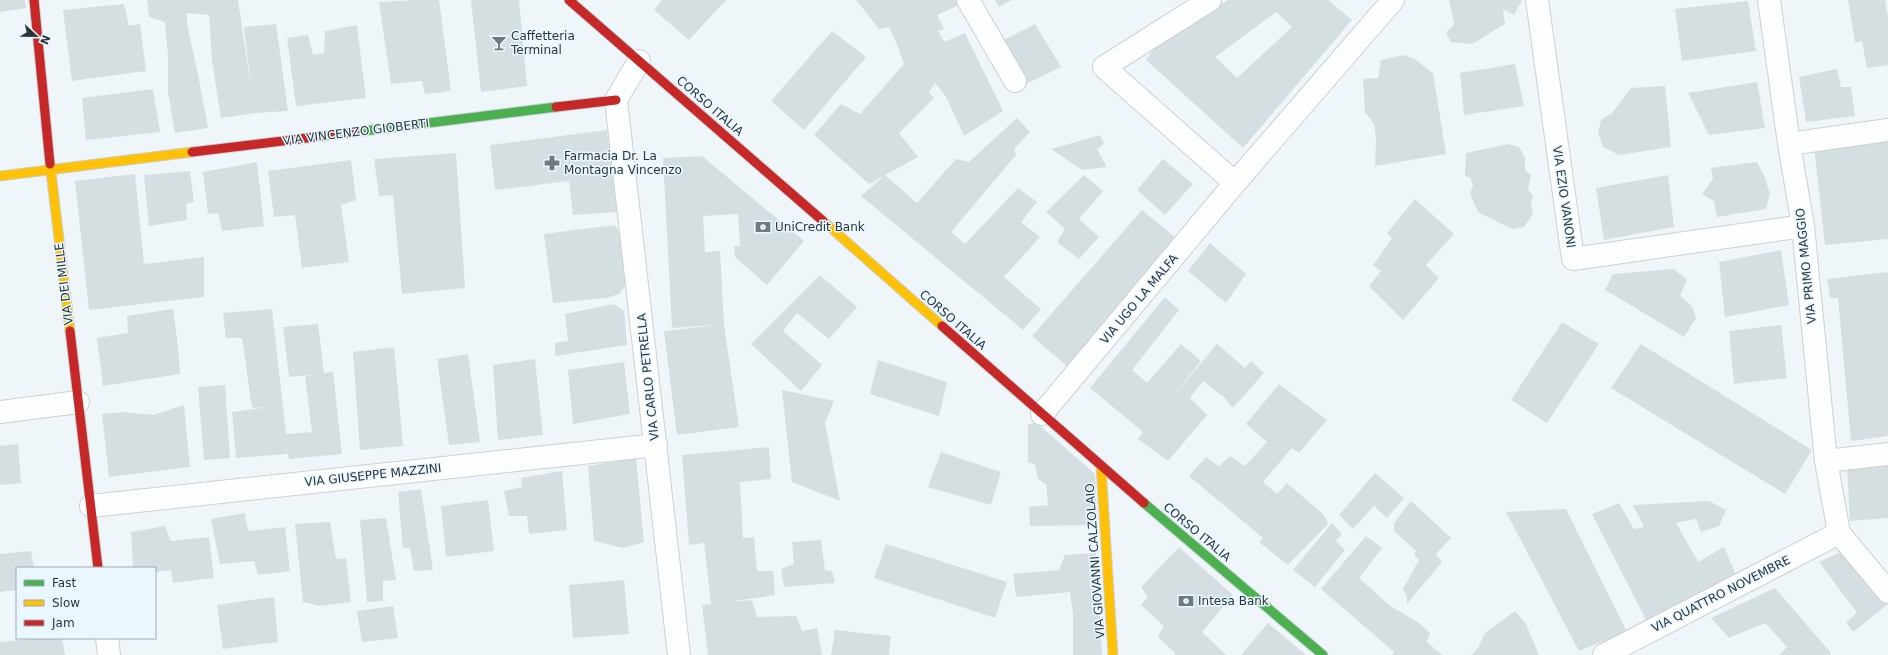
<svg xmlns="http://www.w3.org/2000/svg" width="1888" height="655" font-family="'DejaVu Sans',sans-serif">
<rect width="100%" height="100%" fill="#eff6fa"/>
<path fill="#d5dfe2" fill-rule="evenodd" d="M 0,0 L 25,0 L 26,8 L 0,12 Z
M 147,0 L 238,0 L 252,94 L 244,27 L 276,24 L 288,111 L 255,113 L 221,118 L 212,61 L 209,15 L 187,13 L 187,24 L 198,74 L 208,128 L 175,133 L 168,92 L 168,55 L 165,22 L 149,17 Z
M 416,0 L 439,0 L 451,91 L 425,94 L 422,81 L 391,84 L 379,2 Z
M 471,0 L 519,0 L 527,86 L 481,92 Z
M 662,0 L 726,0 L 689,40 L 654,10 Z
M 856,0 L 959,0 L 961,4 L 937,15 L 944,29 L 938,31 L 944,42 L 965,33 L 1003,111 L 964,136 L 946,97 L 935,83 L 929,92 L 934,98 L 899,133 L 918,157 L 869,184 L 814,135 L 841,104 L 860,114 L 904,64 L 897,45 L 889,27 L 879,29 Z
M 995,0 L 1012,0 L 999,7 Z
M 1228,0 L 1328,0 L 1352,20 L 1243,148 L 1146,60 L 1158,43 ZM 1276,12 L 1292,27 L 1237,78 L 1215,57 Z
M 1449,0 L 1522,0 L 1514,15 L 1503,9 L 1505,24 L 1472,44 L 1451,42 L 1446,33 L 1454,24 Z
M 1848,0 L 1885,0 L 1888,17 L 1888,65 L 1867,68 L 1862,41 L 1855,43 Z
M 1748,1 L 1756,51 L 1682,61 L 1675,9 Z
M 124,4 L 129,26 L 140,24 L 146,71 L 72,81 L 63,10 Z
M 1035,24 L 1061,67 L 1026,84 L 1000,42 Z
M 357,25 L 366,98 L 296,106 L 287,38 L 308,35 L 313,55 L 324,53 L 325,31 Z
M 832,31 L 866,57 L 804,130 L 771,101 Z
M 1404,55 L 1415,59 L 1433,73 L 1446,154 L 1375,166 L 1376,139 L 1374,124 L 1365,112 L 1363,79 L 1378,78 L 1381,60 Z
M 1515,64 L 1524,106 L 1464,115 L 1460,73 Z
M 1837,69 L 1841,87 L 1851,87 L 1855,116 L 1806,122 L 1799,77 Z
M 1757,82 L 1765,128 L 1709,135 L 1688,93 Z
M 1665,86 L 1671,147 L 1619,155 L 1603,147 L 1598,133 L 1601,120 L 1612,113 L 1631,88 Z
M 153,89 L 160,132 L 86,140 L 82,98 Z
M 1017,118 L 1030,132 L 1014,149 L 1016,155 L 951,232 L 965,244 L 1018,188 L 1037,202 L 1021,222 L 1040,237 L 1004,277 L 1041,309 L 1023,330 L 861,196 L 885,175 L 917,203 L 956,159 L 969,162 Z
M 607,130 L 617,212 L 573,215 L 569,181 L 495,190 L 490,145 Z
M 1100,135 L 1104,144 L 1097,149 L 1107,167 L 1082,170 L 1051,149 Z
M 1888,138 L 1888,239 L 1825,245 L 1814,147 Z
M 1508,144 L 1519,147 L 1525,158 L 1525,170 L 1531,175 L 1528,190 L 1533,195 L 1531,205 L 1533,214 L 1524,227 L 1512,229 L 1478,212 L 1470,194 L 1473,185 L 1470,178 L 1465,176 L 1466,153 Z
M 456,153 L 465,288 L 402,294 L 393,195 L 379,196 L 374,159 Z
M 702,156 L 804,241 L 767,285 L 735,257 L 734,246 L 740,246 L 738,214 L 703,216 L 705,252 L 720,251 L 724,325 L 739,427 L 677,435 L 664,331 L 717,325 L 672,328 L 663,158 Z
M 1163,159 L 1193,184 L 1165,215 L 1137,190 Z
M 351,160 L 356,200 L 341,205 L 349,262 L 302,268 L 295,215 L 274,217 L 268,171 Z
M 257,162 L 264,226 L 222,231 L 218,213 L 208,214 L 203,172 Z
M 1757,162 L 1765,178 L 1770,194 L 1766,209 L 1717,217 L 1714,201 L 1702,194 L 1713,179 L 1711,168 Z
M 190,171 L 194,202 L 186,204 L 187,220 L 149,226 L 144,175 Z
M 135,174 L 144,264 L 204,257 L 204,297 L 89,310 L 75,181 Z
M 1084,175 L 1103,191 L 1079,219 L 1099,237 L 1079,259 L 1057,242 L 1065,229 L 1046,212 Z
M 1668,175 L 1674,227 L 1604,240 L 1596,188 Z
M 1415,199 L 1454,234 L 1426,265 L 1439,278 L 1403,320 L 1369,286 L 1381,271 L 1373,265 L 1392,238 L 1387,233 Z
M 1142,210 L 1176,238 L 1069,368 L 1032,336 Z
M 615,225 L 623,239 L 628,282 L 619,294 L 606,298 L 553,303 L 544,234 Z
M 1210,243 L 1246,274 L 1226,303 L 1188,271 Z
M 1781,250 L 1789,305 L 1725,317 L 1719,262 Z
M 1673,269 L 1687,279 L 1680,296 L 1692,306 L 1696,318 L 1684,337 L 1605,290 L 1613,274 Z
M 1888,272 L 1888,436 L 1851,441 L 1838,298 L 1830,298 L 1827,279 Z
M 820,275 L 857,307 L 829,339 L 797,313 L 783,331 L 822,365 L 801,391 L 751,344 Z
M 1165,297 L 1179,310 L 1132,370 L 1147,383 L 1181,344 L 1201,361 L 1171,399 L 1217,344 L 1245,368 L 1251,361 L 1264,373 L 1233,408 L 1222,395 L 1222,396 L 1203,381 L 1190,398 L 1207,415 L 1168,461 L 1138,439 L 1143,432 L 1090,388 Z
M 614,304 L 624,311 L 627,345 L 555,356 L 555,343 L 568,341 L 565,314 Z
M 173,309 L 178,346 L 180,374 L 103,386 L 97,338 L 128,333 L 127,316 Z
M 272,309 L 286,434 L 312,432 L 305,376 L 318,374 L 289,377 L 283,327 L 318,324 L 324,373 L 333,372 L 342,454 L 289,459 L 287,443 L 288,454 L 236,458 L 232,412 L 270,407 L 252,408 L 242,338 L 226,338 L 223,313 Z
M 1562,322 L 1599,344 L 1547,423 L 1511,400 Z
M 1781,325 L 1787,378 L 1734,384 L 1729,331 Z
M 1641,344 L 1812,450 L 1785,494 L 1611,388 Z
M 394,347 L 403,446 L 360,450 L 353,352 Z
M 468,354 L 480,442 L 449,445 L 437,359 Z
M 535,359 L 543,435 L 498,440 L 493,365 Z
M 878,360 L 947,382 L 939,416 L 870,394 Z
M 624,362 L 630,414 L 573,424 L 568,370 Z
M 1279,384 L 1327,420 L 1299,453 L 1292,448 L 1263,482 L 1277,494 L 1287,483 L 1324,515 L 1328,524 L 1288,565 L 1259,542 L 1263,538 L 1189,476 L 1206,457 L 1219,466 L 1230,456 L 1245,466 L 1267,442 L 1246,424 Z
M 225,385 L 230,458 L 204,460 L 198,387 Z
M 782,390 L 834,401 L 825,423 L 840,501 L 792,482 Z
M 184,405 L 190,467 L 109,477 L 102,414 L 124,412 L 153,415 Z
M 1036,422 L 1095,474 L 1098,525 L 1030,526 L 1029,507 L 1048,505 L 1046,484 L 1038,479 L 1035,465 L 1028,462 L 1028,425 Z
M 18,444 L 21,483 L 0,485 L 0,446 Z
M 769,447 L 771,479 L 740,482 L 743,538 L 754,537 L 757,571 L 773,571 L 775,595 L 728,602 L 752,600 L 757,617 L 796,616 L 802,631 L 817,628 L 822,655 L 708,655 L 702,605 L 711,604 L 704,543 L 689,545 L 682,455 Z
M 941,452 L 1001,472 L 991,505 L 928,487 Z
M 636,458 L 644,542 L 623,548 L 594,541 L 588,466 Z
M 1888,463 L 1888,518 L 1850,521 L 1847,467 Z
M 562,471 L 567,530 L 529,534 L 527,516 L 509,516 L 504,491 L 522,487 L 521,478 Z
M 1375,473 L 1404,498 L 1387,518 L 1374,506 L 1353,529 L 1339,515 Z
M 421,489 L 433,570 L 414,571 L 410,548 L 403,548 L 398,492 Z
M 488,500 L 494,551 L 446,557 L 441,506 Z
M 1411,501 L 1451,538 L 1436,554 L 1442,562 L 1407,604 L 1407,597 L 1403,589 L 1419,560 L 1414,555 L 1416,551 L 1394,531 L 1394,523 Z
M 1709,501 L 1726,510 L 1719,526 L 1701,532 L 1696,519 L 1676,523 L 1698,562 L 1724,547 L 1736,575 L 1647,622 L 1592,514 L 1619,503 L 1634,529 L 1644,527 L 1633,505 Z
M 1566,509 L 1627,632 L 1579,651 L 1506,512 Z
M 245,513 L 248,531 L 285,527 L 290,571 L 258,575 L 254,561 L 220,564 L 211,519 Z
M 386,518 L 396,580 L 383,581 L 383,601 L 367,602 L 360,520 Z
M 330,522 L 336,559 L 346,558 L 351,602 L 320,606 L 303,602 L 295,524 Z
M 1332,523 L 1342,534 L 1336,541 L 1345,550 L 1315,587 L 1293,570 Z
M 165,526 L 171,541 L 209,537 L 214,578 L 173,583 L 171,570 L 155,572 L 155,568 L 133,568 L 131,532 Z
M 1366,536 L 1382,548 L 1359,578 L 1389,605 L 1419,623 L 1430,633 L 1427,642 L 1442,655 L 1392,655 L 1394,652 L 1321,589 Z
M 821,540 L 825,570 L 832,571 L 835,583 L 784,587 L 781,569 L 794,564 L 792,542 Z
M 886,544 L 1007,582 L 995,618 L 874,578 Z
M 1179,547 L 1233,595 L 1202,632 L 1226,655 L 1174,655 L 1176,654 L 1158,637 L 1164,626 L 1141,605 L 1148,597 L 1141,587 Z
M 1848,549 L 1888,604 L 1853,632 L 1846,622 L 1857,613 L 1819,562 Z
M 31,551 L 34,568 L 17,568 L 17,590 L 0,592 L 0,554 Z
M 1096,553 L 1102,655 L 1073,655 L 1073,614 L 1070,592 L 1016,597 L 1013,574 L 1059,570 L 1065,555 Z
M 624,580 L 629,634 L 573,638 L 569,585 Z
M 1775,588 L 1831,653 L 1828,655 L 1779,655 L 1787,647 L 1765,623 L 1729,638 L 1711,618 Z
M 274,597 L 278,642 L 223,649 L 217,605 Z
M 393,606 L 398,638 L 362,642 L 357,611 Z
M 1515,611 L 1526,624 L 1539,655 L 1471,655 L 1478,648 L 1485,633 Z
M 1268,623 L 1306,655 L 1241,655 Z
M 835,630 L 891,636 L 889,655 L 831,655 Z
M 38,638 L 62,638 L 65,655 L 0,655 L 0,642 Z"/>
<g fill="none" stroke-linecap="round" stroke-linejoin="round">
<defs>
<path id="street" d="M 968,0 L 1015,81
M 1210,0 L 1104,67 L 1235,183
M 1537,0 L 1573,259 L 1803,226
M 1769,0 L 1789,144 L 1803,226 L 1826,461 L 1839,533
M 639,61 L 616,100 L 679,655
M 1789,144 L 1888,130
M 0,412 L 78,402
M 1042,414 L 1235,183 L 1393,0
M 1826,461 L 1888,454
M 91,506 L 656,445
M 1839,533 L 1888,592
M 107,638 L 109,655
M 1604,655 L 1839,533"/>
<path id="fast" d="M 356,132 L 556,107
M 1144,503 L 1323,655"/>
<path id="slow" d="M 50,164 L 70,331
M 0,176 L 192,152
M 823,221 L 942,326
M 1101,466 L 1113,655"/>
<path id="jam" d="M 34,0 L 50,164
M 569,0 L 823,221
M 556,107 L 616,100
M 192,152 L 356,132
M 942,326 L 1144,503
M 70,331 L 98,568"/>
</defs>
<use href="#street" stroke="#c9d2d7" stroke-width="24"/>
<use href="#fast" stroke="#c9d2d7" stroke-width="11"/>
<use href="#slow" stroke="#c9d2d7" stroke-width="11"/>
<use href="#jam" stroke="#c9d2d7" stroke-width="11"/>
<use href="#street" stroke="#fdfefe" stroke-width="22"/>
<use href="#fast" stroke="#4caf50" stroke-width="9"/>
<use href="#slow" stroke="#ffc107" stroke-width="9"/>
<use href="#jam" stroke="#c62828" stroke-width="9"/>
</g>
<defs>
<symbol id="bar-bare" viewBox="-9 -9 18 18"><path d="M-6-5H6L.8 .8V4.5H3.5V6h-7V4.5H-.8V.8Z" fill="#6f797f" stroke="#ebf7fe" stroke-width="2.5" paint-order="stroke"/></symbol>
<symbol id="pharmacy-bare" viewBox="-9 -9 18 18"><path d="M-2-6h4v4h4v4h-4v4h-4v-4h-4v-4h4Z" fill="#6f797f" stroke="#ebf7fe" stroke-width="2.5" paint-order="stroke"/></symbol>
<symbol id="bank-bare" viewBox="-9 -9 18 18"><path d="M-6-4H6V4H-6ZM0-2.3a2.3 2.3 0 1 0 0 4.6a2.3 2.3 0 1 0 0-4.6Z" fill="#6f797f" stroke="#ebf7fe" stroke-width="2.5" paint-order="stroke"/></symbol>
</defs>
<g fill-rule="evenodd">
<use href="#bar-bare" x="488" y="32" width="22" height="22"/>
<use href="#pharmacy-bare" x="541" y="152" width="22" height="22"/>
<use href="#bank-bare" x="752" y="216" width="22" height="22"/>
<use href="#bank-bare" x="1175" y="590" width="22" height="22"/>
</g>
<g text-anchor="middle" stroke-width="3" stroke-linejoin="round" paint-order="stroke">
<g font-size="12" fill="#2a363d" stroke="#ebf7fe" text-anchor="start">
<text x="511" y="40">Caffetteria<tspan x="511" dy="14">Terminal</tspan></text>
<text x="564" y="160">Farmacia Dr. La<tspan x="564" dy="14">Montagna Vincenzo</tspan></text>
<text x="775" y="231">UniCredit Bank</text>
<text x="1198" y="605">Intesa Bank</text>
</g>
<g font-size="12" fill="#2a363d" stroke="#ebf7fe">
<text transform="translate(710 106) rotate(41)" y="4">CORSO ITALIA</text>
<text transform="translate(356 132) rotate(-7)" y="4">VIA VINCENZO GIOBERTI</text>
<text transform="translate(1564 197) rotate(82)" y="4">VIA EZIO VANONI</text>
<text transform="translate(1806 266) rotate(-96)" y="4">VIA PRIMO MAGGIO</text>
<text transform="translate(64 284) rotate(-97)" y="4">VIA DEI MILLE</text>
<text transform="translate(1139 299) rotate(-50)" y="4">VIA UGO LA MALFA</text>
<text transform="translate(953 320) rotate(41)" y="4">CORSO ITALIA</text>
<text transform="translate(648 377) rotate(-96)" y="4">VIA CARLO PETRELLA</text>
<text transform="translate(373 475) rotate(-6)" y="4">VIA GIUSEPPE MAZZINI</text>
<text transform="translate(1197 532) rotate(40)" y="4">CORSO ITALIA</text>
<text transform="translate(1095 561) rotate(-94)" y="4">VIA GIOVANNI CALZOLAIO</text>
<text transform="translate(1721 594) rotate(-27)" y="4">VIA QUATTRO NOVEMBRE</text>
</g>
</g>
<rect x="16" y="567" width="140" height="72" fill="#ebf7fe" stroke="#9eaab1"/>
<rect x="24" y="580" width="20" height="6" fill="#4caf50" stroke="#9eaab1"/>
<text x="52" y="587" font-size="12" fill="#2a363d">Fast</text>
<rect x="24" y="600" width="20" height="6" fill="#ffc107" stroke="#9eaab1"/>
<text x="52" y="607" font-size="12" fill="#2a363d">Slow</text>
<rect x="24" y="620" width="20" height="6" fill="#c62828" stroke="#9eaab1"/>
<text x="52" y="627" font-size="12" fill="#2a363d">Jam</text>
<g transform="translate(36 36) rotate(112)" stroke="#ebf7fe" stroke-width="3" paint-order="stroke">
<path d="M0-3L7 15L0 10L-7 15Z" fill="#2a363d"/>
<text y="-6" font-size="11" font-weight="bold" text-anchor="middle" fill="#2a363d">N</text>
</g>
</svg>
